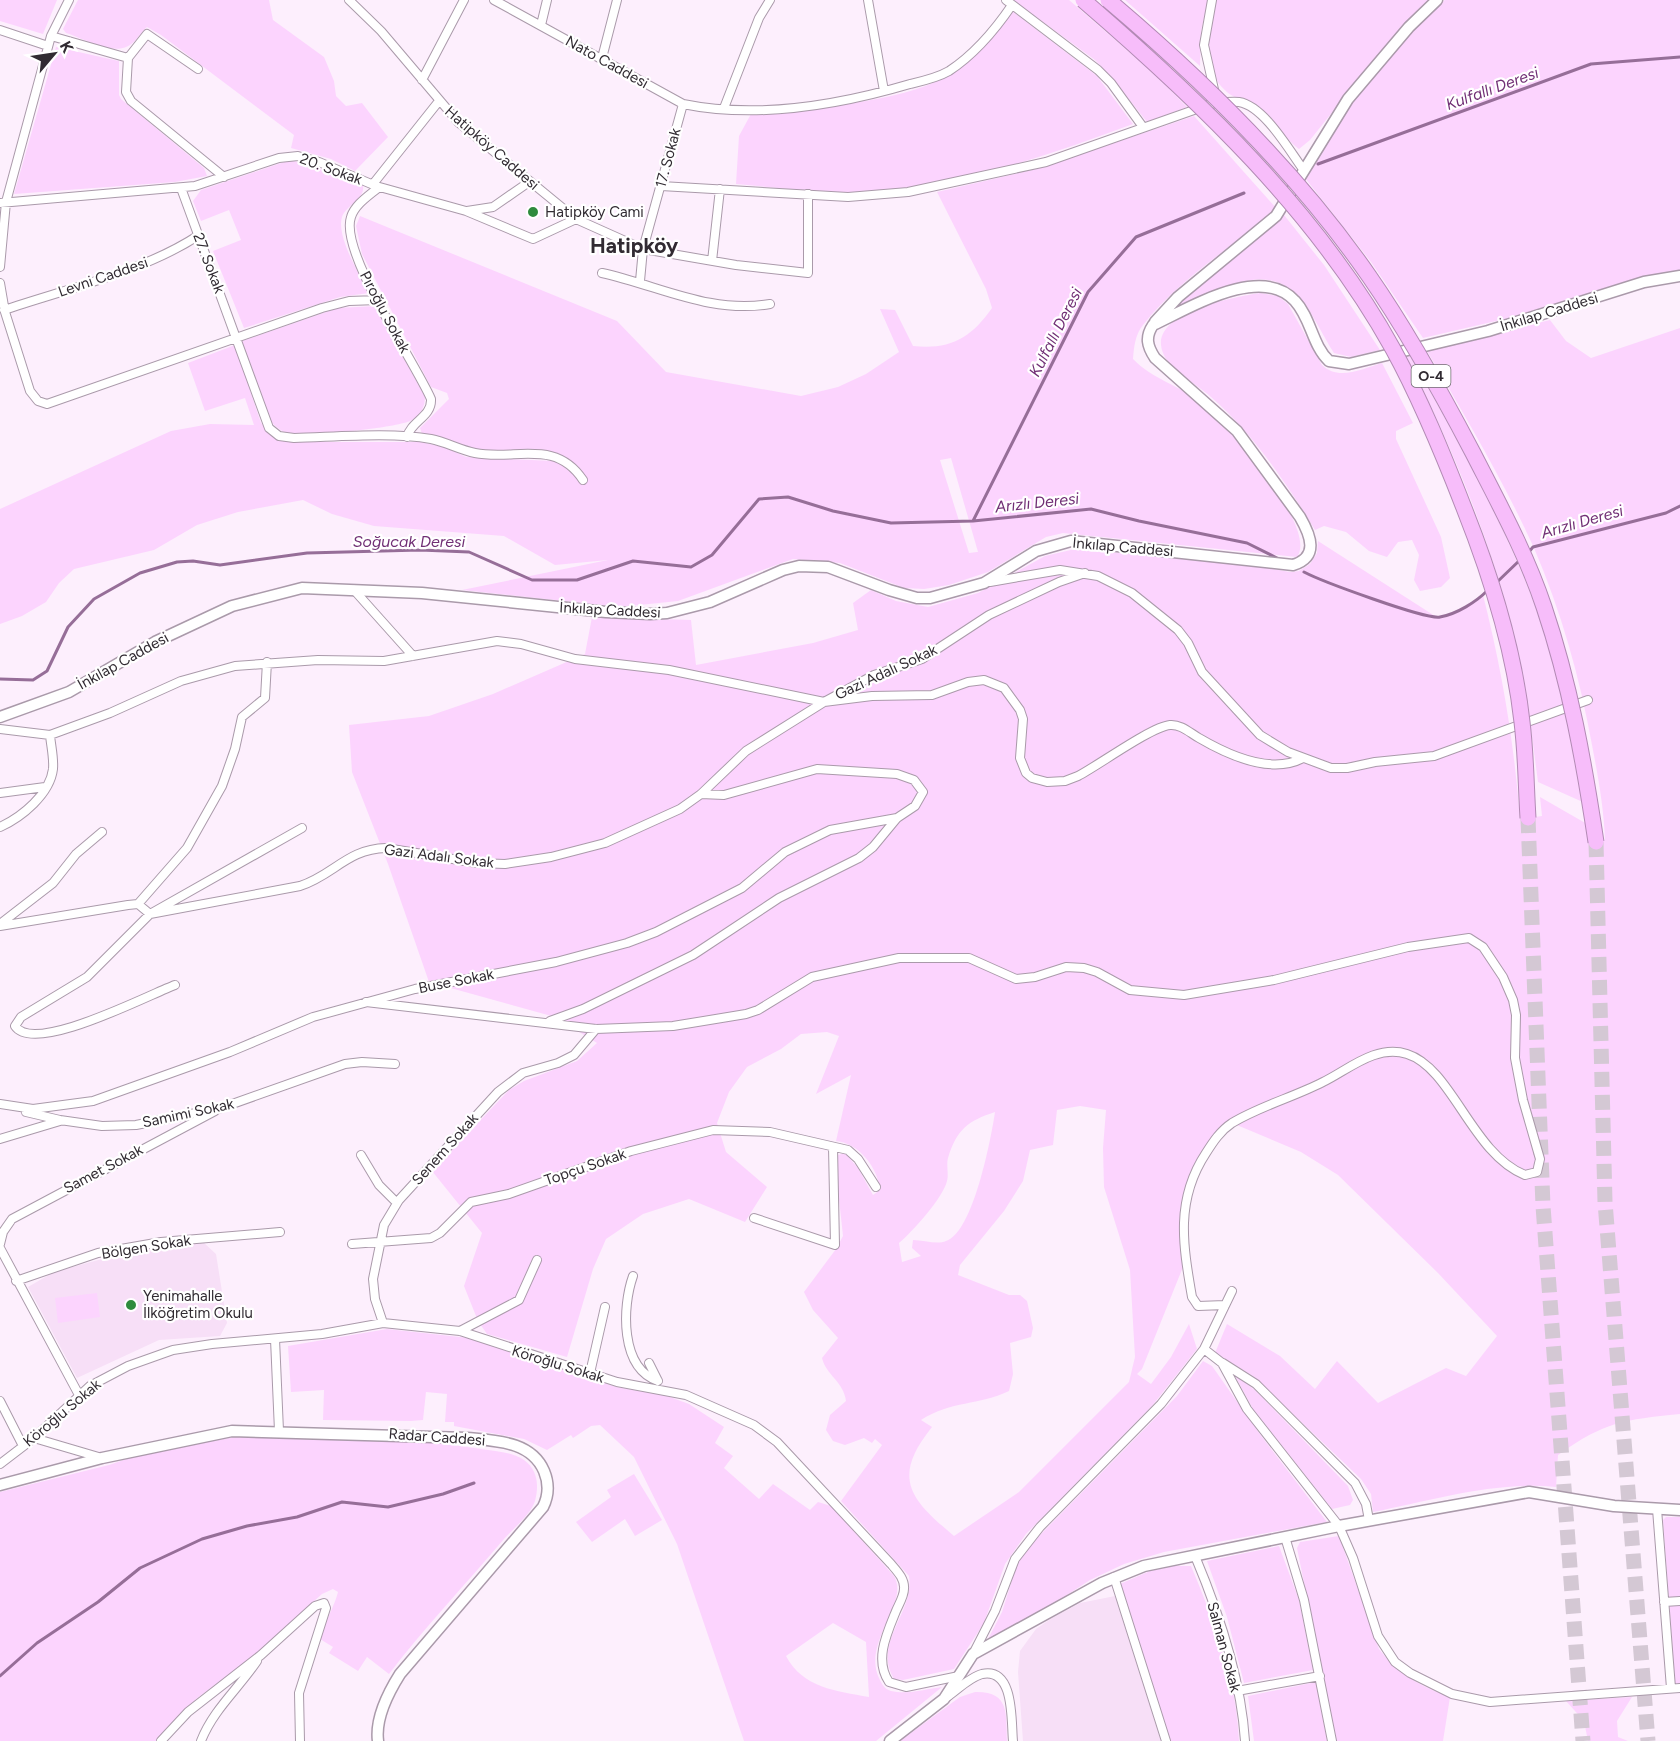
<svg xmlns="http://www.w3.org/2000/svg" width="1680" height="1741" font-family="Figtree,sans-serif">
<rect width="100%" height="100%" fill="#fdeffd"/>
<path fill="#f7dff7" d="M 203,1242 L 216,1254 L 227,1323 L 220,1336 L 159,1340 L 77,1378 L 28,1287 L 54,1272 L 102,1259 L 164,1246 Z
M 1115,1596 L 1161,1741 L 1023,1741 L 1018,1672 L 1020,1651 L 1036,1629 L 1052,1618 L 1080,1603 Z"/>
<path fill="#fcd4fe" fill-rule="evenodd" d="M 0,0 L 57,0 L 43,34 L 0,21 Z
M 78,0 L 269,0 L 273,20 L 324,57 L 334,81 L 336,96 L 346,106 L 362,103 L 388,137 L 355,171 L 331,159 L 291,148 L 294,135 L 161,35 L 147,27 C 140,33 135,44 126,47 C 110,54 82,38 66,33 L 63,29 Z
M 1013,0 L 1069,0 L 1156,75 L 1187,107 L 1147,122 L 1112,78 L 1095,60 Z
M 1125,0 L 1208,0 L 1201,31 L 1200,66 Z
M 1215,0 L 1430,0 L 1379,54 L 1310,140 L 1299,149 C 1285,139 1276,122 1264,111 C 1252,101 1241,101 1231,95 C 1199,73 1210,31 1215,0 Z
M 1445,0 L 1680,0 L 1680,270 L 1611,286 L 1539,311 L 1423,338 L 1371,262 L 1305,178 L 1315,153 L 1326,134 L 1419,22 Z
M 1012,11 L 1097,76 L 1133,124 C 1041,158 945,192 845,192 C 809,192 772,187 736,184 L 739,136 L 751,114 C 808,108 893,104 944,78 C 973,63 993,37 1012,11 Z
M 56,47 L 119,61 L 119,95 L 121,99 L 204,168 L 207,176 L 175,182 L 14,194 Z
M 1194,116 L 1277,209 C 1233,247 1179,279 1143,325 C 1135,335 1134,347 1133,359 C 1152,379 1181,386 1202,403 C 1226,422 1319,528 1297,557 L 1063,533 L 1046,537 L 988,572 L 949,585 L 924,589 L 904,588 L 840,563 L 793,559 L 678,601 L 620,607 L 462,590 L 608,560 L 555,565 L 504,536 L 374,526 L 332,514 L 303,500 L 238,512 L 197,525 L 154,550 L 74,569 L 59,583 L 46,602 L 22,616 L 0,624 L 0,509 L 171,431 L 210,424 L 254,425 L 245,398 L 205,411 L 188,363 L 235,345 L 261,423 L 278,439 L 291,442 L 420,442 L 444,447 L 466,457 L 554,461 L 567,464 L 586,479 C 564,439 512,458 475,451 C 457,447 441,437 422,434 L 420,428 L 449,399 L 447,393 L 431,387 L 362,254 L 356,226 L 360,216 L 617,321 L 666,372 L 801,396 L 838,387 L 866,374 L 899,352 L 880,309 L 895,310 L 913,346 C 950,350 971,338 992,308 L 986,289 L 937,192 L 1037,169 ZM 951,458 L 978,552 L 977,552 L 969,553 L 940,460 Z
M 290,160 L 325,169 L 363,186 C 365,199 346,205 342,217 C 336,237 360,275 369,293 L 340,297 L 244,328 L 213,251 L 241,240 L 229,210 L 201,221 L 193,201 L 201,190 Z
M 1284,215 L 1324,265 L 1380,350 L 1351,357 L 1334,353 C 1307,310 1296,263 1231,285 C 1214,290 1197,302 1179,305 L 1179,301 Z
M 1260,293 L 1278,296 L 1288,304 L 1322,365 C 1338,381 1362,369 1382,363 L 1413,423 L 1396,431 L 1396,439 L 1441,537 L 1450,578 L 1441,587 L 1420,591 L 1414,580 L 1419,555 L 1412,540 L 1398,542 L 1387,557 L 1369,551 L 1346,532 L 1324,526 L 1315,530 C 1285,481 1254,435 1211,397 C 1196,383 1163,368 1161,345 C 1158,311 1235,297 1260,293 Z
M 375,306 L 425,397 C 425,407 421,414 412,420 C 400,428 298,438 284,432 C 278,429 274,425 269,420 L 242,341 L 338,308 Z
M 1550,320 L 1566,341 L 1591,358 L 1680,328 L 1680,1414 C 1623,1420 1606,1421 1558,1455 L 1556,1487 C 1494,1481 1433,1500 1373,1512 L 1371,1494 L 1361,1479 L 1253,1376 L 1215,1353 L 1227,1324 L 1280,1356 L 1315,1389 L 1337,1361 L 1378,1403 L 1446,1368 L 1466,1376 L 1497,1336 L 1438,1273 L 1338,1175 L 1301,1152 L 1232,1123 L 1223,1130 L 1188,1185 L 1187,1257 L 1142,1369 L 1137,1374 L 1151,1384 L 1171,1357 L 1189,1324 L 1197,1349 L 1152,1406 L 1026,1534 L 1005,1564 L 984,1623 L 954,1669 L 903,1680 L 894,1679 C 872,1643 915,1612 909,1576 L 841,1501 L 882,1445 L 875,1439 L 872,1443 L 864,1438 L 845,1445 L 833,1441 L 826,1430 L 830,1415 L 846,1401 C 844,1382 826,1375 822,1358 L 838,1338 L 813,1310 L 804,1292 L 836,1249 L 843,1236 L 837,1181 L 838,1155 L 845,1153 L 858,1168 L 873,1195 L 880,1190 C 878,1168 859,1143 836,1141 L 851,1075 L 816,1094 L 839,1036 L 827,1032 L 801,1034 L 781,1049 L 747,1067 L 729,1092 L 717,1123 L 726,1152 L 767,1187 L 745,1222 L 689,1199 L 643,1214 L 606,1239 L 593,1269 L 567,1357 L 487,1334 L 478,1321 L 464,1286 L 482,1233 L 432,1171 L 509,1090 L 524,1081 L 577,1061 L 597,1043 L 555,1017 L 429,982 L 388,864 L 352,772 L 349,725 L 429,716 L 493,694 L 585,654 L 592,617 L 691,620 L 696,665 L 813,643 L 858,630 L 853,603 L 871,590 L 896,601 L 928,607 L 978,593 L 1045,556 L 1075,549 L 1246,564 L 1290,572 L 1299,571 L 1310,564 L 1317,553 L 1318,541 L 1438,618 L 1462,608 L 1483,595 C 1502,670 1514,742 1520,819 L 1542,816 L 1540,797 L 1587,824 L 1591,842 L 1605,840 C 1604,809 1598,776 1592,745 C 1580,678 1561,611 1534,548 C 1503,480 1465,416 1427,351 ZM 1080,1106 L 1106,1110 L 1103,1148 L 1104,1187 L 1130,1270 L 1135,1357 L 1129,1382 L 1019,1492 L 954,1536 C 910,1499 891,1478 932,1427 L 921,1420 C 952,1400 978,1406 1009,1391 L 1013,1374 L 1010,1343 L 1031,1337 L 1033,1328 L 1027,1301 L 1020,1295 L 1009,1295 L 958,1275 L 960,1265 L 1004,1211 L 1023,1181 L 1030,1150 L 1053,1145 L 1057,1110 ZM 995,1112 C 991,1139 973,1233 946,1241 C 937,1245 924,1240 913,1240 L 912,1248 L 921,1256 L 902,1262 L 899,1243 C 912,1232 943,1198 947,1181 C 949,1174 946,1165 948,1158 C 957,1129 968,1121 995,1112 Z
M 1410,356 C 1459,442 1507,528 1541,621 C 1562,680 1572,742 1585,803 L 1538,782 C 1531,729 1525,676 1511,624 C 1487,532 1450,441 1406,357 Z
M 97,1293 L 100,1317 L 58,1323 L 55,1298 Z
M 387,1329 L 469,1338 L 616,1387 L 667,1396 L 689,1404 L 724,1427 L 715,1443 L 733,1456 L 724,1468 L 759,1499 L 773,1484 L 810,1510 L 818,1502 L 831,1506 L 894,1576 C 910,1603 862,1642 879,1678 C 882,1684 884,1689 891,1691 C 907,1695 926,1689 942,1687 L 876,1741 L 744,1741 L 677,1544 L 634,1457 L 600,1425 L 591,1426 L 573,1438 L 571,1435 L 547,1450 L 524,1439 L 454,1426 L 454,1422 L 445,1422 L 447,1394 L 426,1392 L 423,1420 L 411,1421 L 323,1420 L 324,1390 L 291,1392 L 288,1346 ZM 833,1623 L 866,1642 L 869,1697 C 836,1691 803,1688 786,1656 Z
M 1203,1361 L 1212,1366 L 1262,1437 L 1327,1522 L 1164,1552 L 1124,1564 L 1090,1580 L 1044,1610 L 987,1641 L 1002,1612 L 1018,1561 L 1040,1535 L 1177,1396 Z
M 1234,1374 L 1256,1391 L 1348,1486 L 1353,1500 L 1350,1505 L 1332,1509 L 1253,1409 Z
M 236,1437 C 317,1437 400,1436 481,1449 C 495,1451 512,1452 524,1460 C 538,1470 539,1486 535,1501 C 531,1514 513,1529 504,1539 C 465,1585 425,1627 389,1674 L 367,1657 L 358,1671 L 329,1653 L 333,1647 L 320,1639 C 324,1622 334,1608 338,1592 L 333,1589 L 322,1594 L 252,1657 L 196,1699 L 157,1741 L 0,1741 L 0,1492 L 109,1465 L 147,1452 Z
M 634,1474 L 662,1520 L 635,1536 L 625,1519 L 592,1542 L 576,1522 L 611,1497 L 607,1490 Z
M 1666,1517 L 1680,1517 L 1680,1683 L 1675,1684 L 1663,1520 Z
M 1339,1536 L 1379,1649 C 1398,1674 1422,1687 1450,1697 L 1443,1741 L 1336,1741 L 1297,1548 L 1300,1542 Z
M 1279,1546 L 1299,1600 L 1313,1670 L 1244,1683 L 1227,1617 L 1207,1561 Z
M 1174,1566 L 1191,1566 C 1214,1621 1237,1681 1239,1741 L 1170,1741 L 1120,1584 L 1150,1571 Z
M 1316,1682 L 1327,1741 L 1254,1741 L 1248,1696 Z
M 975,1692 C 1010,1691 1006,1714 1007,1741 L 900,1741 L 960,1697 Z
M 1632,1697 L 1617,1721 L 1618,1737 L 1628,1741 L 1588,1741 L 1584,1721 L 1566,1701 Z"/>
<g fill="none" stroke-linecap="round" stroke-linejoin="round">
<path stroke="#966e98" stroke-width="3" d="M 1318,164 L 1591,64 L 1680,57
M 973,521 L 1088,292 L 1136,237 L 1244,193
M 1528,553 L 1533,547 L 1666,513 L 1680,506
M 1304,572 C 1321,581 1426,620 1440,617 C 1457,614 1476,602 1488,590
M 1495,584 L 1521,559
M 0,679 L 33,680 L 47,671 L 68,627 L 94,599 L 140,573 L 177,562 L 193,561 L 220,565 L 307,553 L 420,550 L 469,552 L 532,580 L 577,580 L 633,561 L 691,567 L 712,555 L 759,499 L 788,497 L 833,511 L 891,523 L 973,521 L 1091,509 L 1139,521 L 1247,543 L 1277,558
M 0,1676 L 37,1643 L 98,1602 L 140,1568 L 202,1539 L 247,1526 L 297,1517 L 342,1502 L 388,1507 L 443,1494 L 474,1483"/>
<path stroke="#d4c8d4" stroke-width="15" stroke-dasharray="15 8" stroke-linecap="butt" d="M 1528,818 L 1543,1206 L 1583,1741
M 1596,842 L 1605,1202 L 1648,1741"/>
<defs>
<path id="minor" d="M 349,0 L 381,31 L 459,123 L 576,219 L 643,249 L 736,265 L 808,273 L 808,194
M 494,0 L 683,104 C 756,119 839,105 910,84 C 923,81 937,78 949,71 C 975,54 995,30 1012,5
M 868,0 L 884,91
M 1006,0 L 1098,70 L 1111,83 L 1143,127
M 1212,0 L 1204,45 L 1215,94
M 541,25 L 547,0
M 0,30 L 48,46
M 51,36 L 128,58 L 126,92 L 131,101 L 224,177
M 128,58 L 147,34 L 198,69
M 602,58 L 617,0
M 422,80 L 464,0
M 724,108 L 759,18 L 770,0
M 373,184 L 439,101
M 661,186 L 848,197 L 908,192 L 1046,162 L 1211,104 C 1220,103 1229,101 1239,102 C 1264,106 1289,150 1303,169
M 379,187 C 370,195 355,204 351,217 C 339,252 415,362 431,399 C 432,417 411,421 407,437
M 181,188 L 269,428 L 279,436 L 294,438 C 336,437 391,432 431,439 C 446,442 460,450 475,453 C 515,461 555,438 583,480
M 0,203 L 195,186 L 279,158 L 298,156 L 319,162 L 376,186 L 466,211 L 533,239 L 576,219
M 467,211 L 493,207 L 529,182
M 712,261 L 720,189
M 0,267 L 6,202 L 51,36 L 69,0
M 602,273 C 660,286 710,314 770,304
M 640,281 L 643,249 L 683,104
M 0,283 L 5,312 L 30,391 L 38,401 L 47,404 L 322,308 L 349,301 L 378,300
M 4,310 C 66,289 145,271 199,235
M 990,582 L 1060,570 L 1098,576 L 1132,593 L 1178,630 L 1188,643 L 1202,672 L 1260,735 L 1288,752 L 1331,768 L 1347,768 L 1375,762 L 1434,756 L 1588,700
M 354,590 L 413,656
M 0,729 L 50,735 L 110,713 L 181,681 L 235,666 L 318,660 L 384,661 L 497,641 L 521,644 L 575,659 L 669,670 L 824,702 L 872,696 L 932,695 L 968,682 L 984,680 L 1004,688 L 1020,710 L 1023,719 L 1020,758 L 1026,773 L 1032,778 L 1047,782 L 1065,781 L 1078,776 C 1099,765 1151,727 1170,725 C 1181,724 1190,733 1199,738 C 1228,755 1271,775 1303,758
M 0,793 L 45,787
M 0,827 C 22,817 50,794 53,769 C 54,758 51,746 50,735
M 138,904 L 187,848 L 222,786 L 235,749 L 242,717 L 265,698 L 267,662
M 0,924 L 53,883 L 76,854 L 102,832
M 0,926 L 128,905 L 138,904 L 150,914 L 300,886 C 334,875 347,849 386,848 L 477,863 L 505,864 L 551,857 L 605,843 L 680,809 L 701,794 L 746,751 L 824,702 L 874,675 L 922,659 L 989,615 L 1059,582 L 1085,573
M 175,985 C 148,995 34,1055 15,1026 L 21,1017 L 87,977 L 150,914 L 302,828
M 366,1002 L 596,1029 L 673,1026 L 746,1014 L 758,1010 L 812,977 L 899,958 L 969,958 L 1016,979 L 1035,977 L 1066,967 L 1084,968 L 1097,972 L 1130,990 L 1184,995 L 1274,980 L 1408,947 L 1469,938 L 1483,947 L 1503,977 L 1513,1000 L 1516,1015 L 1515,1058 L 1523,1100 L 1540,1159 L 1537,1172 L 1525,1175 C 1472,1154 1452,1068 1407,1054 C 1376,1044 1348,1070 1323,1082 C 1294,1097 1260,1106 1232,1123 C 1220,1131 1213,1142 1206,1153 C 1175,1200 1183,1245 1192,1297 L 1198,1306 L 1225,1305
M 550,1021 L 583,1009 L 693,955 L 779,898 L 859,858 L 873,847 L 897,818 L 915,806 L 923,792 L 914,780 L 897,774 L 817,769 L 724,795 L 701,794
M 0,1104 L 33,1109 L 93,1101 L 230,1052 L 313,1017 L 415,989 L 556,962 L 627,943 L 656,932 L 742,888 L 785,852 L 830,830 L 897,818
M 26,1112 L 60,1120 L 102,1126 L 136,1125 L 221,1108 L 345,1064 L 362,1062 L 395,1064
M 0,1139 L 60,1121
M 361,1155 L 379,1185 L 397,1203
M 754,1218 L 835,1245 L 833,1147
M 0,1244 L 3,1232 L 12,1219 L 215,1111
M 352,1244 L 431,1238 L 440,1233 L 471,1202 L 509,1194 L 631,1151 L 713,1130 L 770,1132 L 848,1150 L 858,1159 L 876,1187
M 0,1248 L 79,1395
M 633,1276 C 622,1307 620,1368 658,1381
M 16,1281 L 98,1253 L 161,1242 L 280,1232
M 383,1323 L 375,1299 L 373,1279 L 384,1225 L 399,1200 L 498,1092 L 523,1073 L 558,1063 L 574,1055 L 596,1029
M 460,1331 L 519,1300 L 537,1260
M 275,1339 L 279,1431
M 1204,1349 L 1222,1363 L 1247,1409 L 1339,1526 L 1353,1558 L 1378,1636 L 1395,1662 L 1410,1673 L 1452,1694 L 1490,1702 L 1680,1688
M 649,1363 L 658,1381
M 1223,1363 L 1256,1384 L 1355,1483 L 1366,1504 L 1369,1520
M 590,1373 L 605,1307
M 0,1401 L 23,1446
M 34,1438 L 102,1458
M 0,1464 L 34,1438 L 90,1386 L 128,1366 L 173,1350 L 212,1344 L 322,1334 L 383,1323 L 460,1331 L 617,1382 L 686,1395 L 754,1425 L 777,1442 L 891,1564 C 897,1571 905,1579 904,1589 C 904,1596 899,1604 896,1611 C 887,1633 874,1660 889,1682 L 906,1687 L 959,1676
M 1657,1509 L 1671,1688
M 1285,1537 L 1304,1600 L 1332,1741
M 1195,1556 C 1219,1613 1241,1678 1245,1741
M 1114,1577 L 1166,1741
M 1664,1602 L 1680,1601
M 973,1654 L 995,1611 L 1015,1559 L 1040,1527 L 1161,1404 L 1204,1349 L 1232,1291
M 1237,1691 L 1320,1676
M 947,1697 C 957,1690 970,1677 982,1674 C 1015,1667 1011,1722 1013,1741
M 161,1741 L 188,1712 L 261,1655 L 315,1606 L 324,1603 L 326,1608 L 299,1693 L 300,1741
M 201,1741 C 213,1710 239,1688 257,1661"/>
<path id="tertiary" d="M 1155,322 L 1178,297 L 1276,216 L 1348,99 L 1409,27 L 1437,0
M 0,717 L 69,692 L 155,642 L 232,606 L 302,588 L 422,593 L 606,612 L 650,614 L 667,613 L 710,602 L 783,570 L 799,566 L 828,567 L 889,590 L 917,598 L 930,598 L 984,583 L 1036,551 L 1071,541 L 1293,565 C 1319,557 1311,536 1300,517 L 1237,431 L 1155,358 C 1147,346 1145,337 1153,325 C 1188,309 1261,263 1295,301 C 1311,318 1312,345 1329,361 L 1349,364 L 1488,331 L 1644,282 L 1680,276
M 0,1485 L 102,1458 L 232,1431 L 467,1438 C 496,1441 531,1441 544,1471 C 549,1483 549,1495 543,1507 L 400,1674 C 388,1693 375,1718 378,1741
M 890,1741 L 944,1699 L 973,1654 L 1102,1583 L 1144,1566 L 1339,1526 L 1529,1492 L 1614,1506 L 1680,1510"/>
</defs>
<use href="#minor" stroke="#aa9aaa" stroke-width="10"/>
<use href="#tertiary" stroke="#aa9aaa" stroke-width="13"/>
<use href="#minor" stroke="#fff" stroke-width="8"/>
<use href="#tertiary" stroke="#fff" stroke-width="10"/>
<defs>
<path id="motorway-bridge" d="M 1083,0 C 1199,100 1318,213 1393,349 C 1421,400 1443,454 1464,508 C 1491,576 1514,649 1522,722 C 1526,754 1526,786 1528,818
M 1108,0 C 1204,81 1297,172 1369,276 C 1408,332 1441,392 1473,453 C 1499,504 1526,553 1544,607 C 1570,684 1584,762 1596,842"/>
</defs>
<use href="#motorway-bridge" stroke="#b28ab4" stroke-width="17" stroke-linecap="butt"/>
<use href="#motorway-bridge" stroke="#f7bdfa" stroke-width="15"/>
</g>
<g fill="#2f8b3d" stroke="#fff" stroke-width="2">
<circle cx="533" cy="212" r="6"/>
<circle cx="131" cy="1305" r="6"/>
</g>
<g text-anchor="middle" stroke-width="4.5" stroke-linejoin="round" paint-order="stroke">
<rect fill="#fff" stroke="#6f6b70" stroke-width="1.5" x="1411.5" y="365" width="39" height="22" rx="4.5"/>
<g font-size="14" font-weight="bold" fill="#312b32">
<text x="1431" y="381">O-4</text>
</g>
<g font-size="15" fill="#312b32" stroke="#fff">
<text transform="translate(607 62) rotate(29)" y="5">Nato Caddesi</text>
<text transform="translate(492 148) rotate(41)" y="5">Hatipköy Caddesi</text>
<text transform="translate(668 158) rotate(-75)" y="5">17. Sokak</text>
<text transform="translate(331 169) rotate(20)" y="5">20. Sokak</text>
<text transform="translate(209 263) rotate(69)" y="5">27. Sokak</text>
<text transform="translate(103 277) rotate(-19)" y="5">Levni Caddesi</text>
<text transform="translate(385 312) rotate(62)" y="5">Pıroğlu Sokak</text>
<text transform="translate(1549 312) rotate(-17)" y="5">İnkılap Caddesi</text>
<text transform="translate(1123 547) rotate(5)" y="5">İnkılap Caddesi</text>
<text transform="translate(610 610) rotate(3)" y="5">İnkılap Caddesi</text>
<text transform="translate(123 661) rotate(-29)" y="5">İnkılap Caddesi</text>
<text transform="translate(886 672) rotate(-25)" y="5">Gazi Adalı Sokak</text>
<text transform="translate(439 856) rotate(7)" y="5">Gazi Adalı Sokak</text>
<text transform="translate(456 981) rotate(-11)" y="5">Buse Sokak</text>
<text transform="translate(188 1113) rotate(-12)" y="5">Samimi Sokak</text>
<text transform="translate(445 1149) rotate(-48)" y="5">Senem Sokak</text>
<text transform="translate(585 1167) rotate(-19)" y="5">Topçu Sokak</text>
<text transform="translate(103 1169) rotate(-28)" y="5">Samet Sokak</text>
<text transform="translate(146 1247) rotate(-9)" y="5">Bölgen Sokak</text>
<text transform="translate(558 1364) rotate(17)" y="5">Köroğlu Sokak</text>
<text transform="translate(62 1413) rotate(-40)" y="5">Köroğlu Sokak</text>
<text transform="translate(437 1437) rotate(4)" y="5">Radar Caddesi</text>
<text transform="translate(1224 1647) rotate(75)" y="5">Salman Sokak</text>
</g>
<g font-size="15" fill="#312b32" stroke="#fff" text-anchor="start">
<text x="545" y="217">Hatipköy Cami</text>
<text x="143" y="1301">Yenimahalle<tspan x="143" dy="17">İlköğretim Okulu</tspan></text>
</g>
<g font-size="16" font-style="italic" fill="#712f75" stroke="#fff">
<text transform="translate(1492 88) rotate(-20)" y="6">Kulfallı Deresi</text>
<text transform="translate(1055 332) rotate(-63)" y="6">Kulfallı Deresi</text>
<text transform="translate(1037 502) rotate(-6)" y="6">Arızlı Deresi</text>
<text transform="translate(1582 521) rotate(-16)" y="6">Arızlı Deresi</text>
<text x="409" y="547">Soğucak Deresi</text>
</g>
<g font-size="21" font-weight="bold" fill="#312b32" stroke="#fff">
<text x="634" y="253">Hatipköy</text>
</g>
</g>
<g transform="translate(54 54) rotate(61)" stroke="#ffffff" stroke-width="4.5" paint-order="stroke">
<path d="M0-4.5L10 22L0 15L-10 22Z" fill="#312b32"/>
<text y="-9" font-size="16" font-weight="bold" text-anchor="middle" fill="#312b32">K</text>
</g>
</svg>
